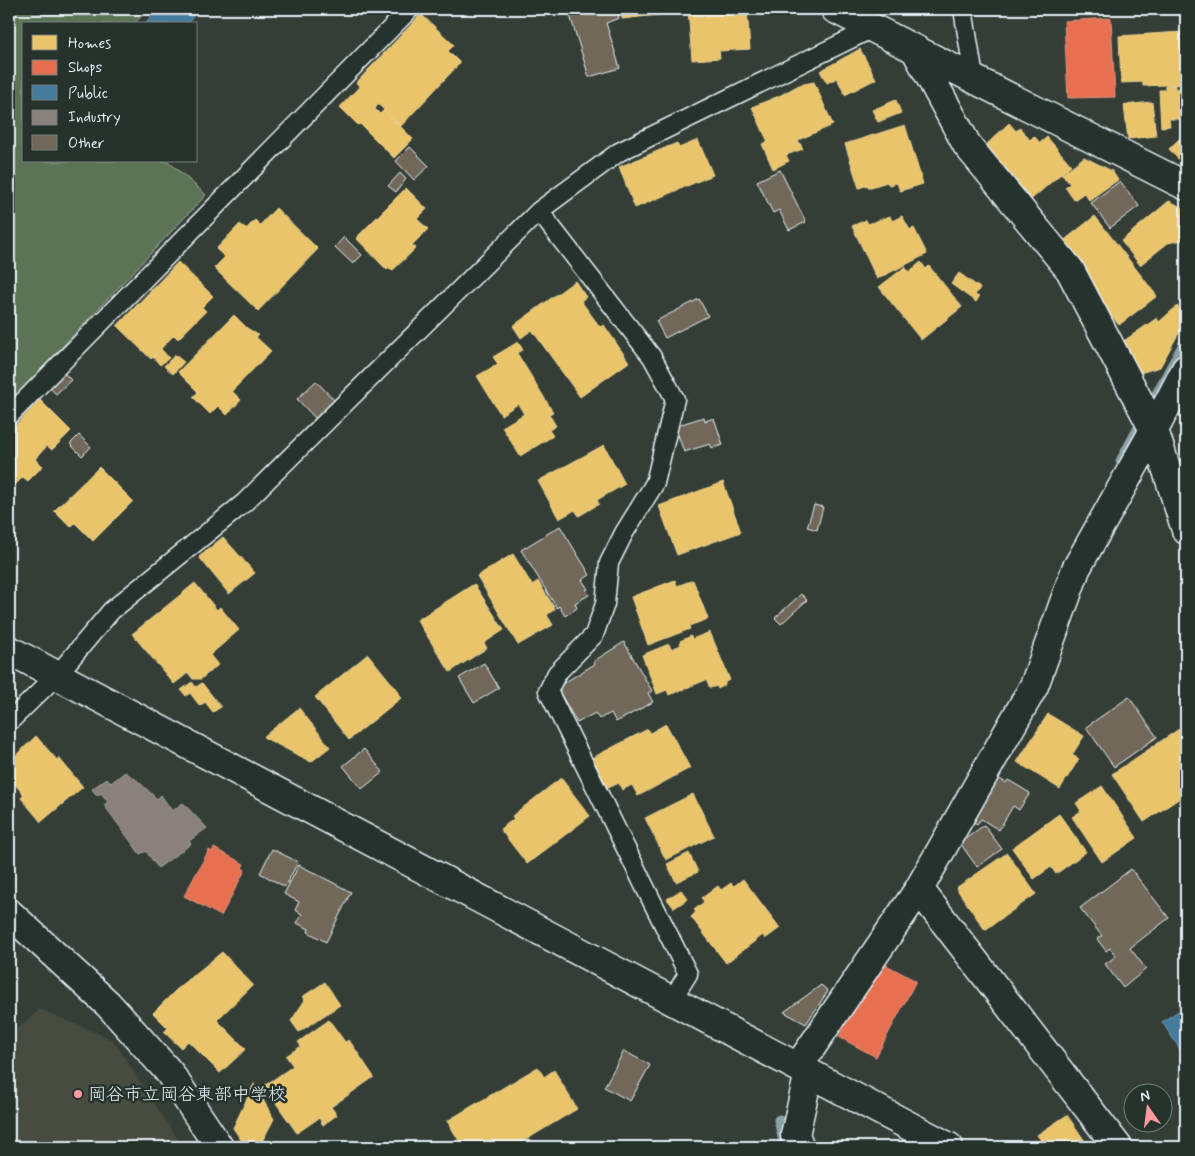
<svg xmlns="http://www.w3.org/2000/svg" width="1195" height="1156" font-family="Mynerve,'Klee One',sans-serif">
<rect width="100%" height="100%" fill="#353e36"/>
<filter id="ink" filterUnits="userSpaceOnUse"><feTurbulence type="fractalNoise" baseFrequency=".02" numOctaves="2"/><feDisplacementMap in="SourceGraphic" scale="10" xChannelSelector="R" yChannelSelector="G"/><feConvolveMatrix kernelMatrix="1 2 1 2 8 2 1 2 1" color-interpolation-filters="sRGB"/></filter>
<g filter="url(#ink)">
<path fill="#474b41" d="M 40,1009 L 113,1040 L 183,1147 L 9,1147 L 9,1036 Z"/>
<path fill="#5c7357" stroke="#a2b2a8" d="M 9,9 L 148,9 L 134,24 L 24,24 L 24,161 L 168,161 L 206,195 L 9,403 Z"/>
<path fill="#e9c46a" stroke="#e9d295" d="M 621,9 L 683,9 L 684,12 L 622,19 Z
M 688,9 L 747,9 L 750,49 L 719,51 L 720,58 L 692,60 Z
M 421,14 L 454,45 L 448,51 L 460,63 L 401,126 L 378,104 L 375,109 L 380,114 L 384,110 L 413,139 L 394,158 L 360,124 L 358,125 L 340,107 L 360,86 L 356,83 Z
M 1182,32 L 1185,84 L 1143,86 L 1143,82 L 1121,83 L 1119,36 Z
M 860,49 L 876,79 L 845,95 L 837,78 L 827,83 L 820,71 Z
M 814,82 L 833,125 L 798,140 L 803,149 L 786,155 L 789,161 L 773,169 L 762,144 L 768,142 L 752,107 L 779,96 L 799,85 Z
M 1175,85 L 1175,89 L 1186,88 L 1186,119 L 1169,119 L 1170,126 L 1161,127 L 1159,90 L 1165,90 L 1165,86 Z
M 896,100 L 901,113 L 878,122 L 872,110 Z
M 1152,102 L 1156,136 L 1128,139 L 1124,105 Z
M 1009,123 L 1016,131 L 1020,128 L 1030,140 L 1034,136 L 1040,143 L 1047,137 L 1071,165 L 1026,204 L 983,148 Z
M 905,125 L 923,184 L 900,191 L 897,183 L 889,185 L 887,182 L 868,188 L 868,185 L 859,188 L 845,144 Z
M 1183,135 L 1186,138 L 1186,153 L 1179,160 L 1169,149 Z
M 698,140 L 713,175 L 635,208 L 619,167 L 677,143 L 679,148 Z
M 1084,157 L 1112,171 L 1118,180 L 1089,200 L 1084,193 L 1074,200 L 1065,187 L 1070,184 L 1062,174 Z
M 406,188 L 427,209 L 417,219 L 428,229 L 412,245 L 416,248 L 392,271 L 389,268 L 387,270 L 356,238 Z
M 1169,201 L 1186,209 L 1186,242 L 1182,240 L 1168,243 L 1140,265 L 1121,241 Z
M 276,208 L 318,249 L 258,311 L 214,268 L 225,257 L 216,249 L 240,224 L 246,229 L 255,220 L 260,225 Z
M 890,216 L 892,221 L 902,216 L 910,230 L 914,228 L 927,254 L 877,279 L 852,226 L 866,220 L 868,224 Z
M 1095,216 L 1157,296 L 1119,325 L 1057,246 Z
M 178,262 L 213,296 L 202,307 L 206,311 L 178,339 L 174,335 L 151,359 L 117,326 Z
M 921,262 L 926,269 L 929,266 L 962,307 L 921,340 L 879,287 L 905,267 L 909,272 Z
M 959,273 L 980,288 L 975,295 L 979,297 L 976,302 L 951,284 Z
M 575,281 L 586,297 L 581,301 L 600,327 L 604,325 L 629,362 L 580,397 L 532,330 L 521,338 L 513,326 Z
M 1177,306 L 1186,316 L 1186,320 L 1160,367 L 1140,373 L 1118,345 L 1157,318 L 1159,322 Z
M 234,315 L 247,328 L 258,335 L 256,337 L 271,351 L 232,391 L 241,400 L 227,415 L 218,406 L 210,414 L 193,397 L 198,392 L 178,372 Z
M 518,342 L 523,350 L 517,353 L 553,412 L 549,414 L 556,426 L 549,430 L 553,436 L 520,456 L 502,427 L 524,414 L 518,404 L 501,415 L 477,376 L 498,364 L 493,357 Z
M 161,349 L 169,358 L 160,365 L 153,357 Z
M 175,355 L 184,362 L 173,374 L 164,366 Z
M 40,400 L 71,431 L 52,450 L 47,446 L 35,459 L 43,466 L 28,481 L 23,477 L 9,491 L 9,432 Z
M 604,445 L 625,484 L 597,500 L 599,504 L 579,516 L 575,510 L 559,519 L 538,481 Z
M 99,467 L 133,501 L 93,541 L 75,523 L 71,527 L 54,511 Z
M 723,482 L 741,532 L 677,555 L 659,506 Z
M 223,537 L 255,573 L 229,594 L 199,557 Z
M 513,554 L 532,585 L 538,581 L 555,609 L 547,615 L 553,625 L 518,645 L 477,576 Z
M 675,580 L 677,586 L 693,580 L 708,619 L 689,626 L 690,629 L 648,645 L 631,597 Z
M 195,583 L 217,610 L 220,607 L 239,630 L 210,655 L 218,665 L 201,679 L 193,679 L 188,673 L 174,684 L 132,634 Z
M 474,584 L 504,630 L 484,643 L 487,648 L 450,672 L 417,620 Z
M 710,632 L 730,680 L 725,682 L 725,685 L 718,689 L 717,686 L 710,688 L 706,680 L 669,695 L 667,690 L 657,694 L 642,655 L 669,644 L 671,649 L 681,645 L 680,641 L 691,636 L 692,639 Z
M 368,654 L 398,691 L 401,698 L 349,740 L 315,697 Z
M 192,682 L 196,687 L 202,683 L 221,707 L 213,712 L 205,702 L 200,706 L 190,693 L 186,696 L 181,690 Z
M 299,708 L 330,747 L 311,762 L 263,737 Z
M 1048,714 L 1084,736 L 1072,755 L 1079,759 L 1060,789 L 1017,762 Z
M 666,724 L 690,768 L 638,796 L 632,785 L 622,790 L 619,783 L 606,789 L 590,759 L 648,729 L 650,733 Z
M 1182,727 L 1186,733 L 1186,756 L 1183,758 L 1186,762 L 1186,794 L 1144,822 L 1112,774 Z
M 36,736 L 57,760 L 59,758 L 83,787 L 41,822 L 21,798 L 24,795 L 9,777 L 9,762 Z
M 561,778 L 590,816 L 527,864 L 500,829 L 514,819 L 512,816 Z
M 1102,786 L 1137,838 L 1102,862 L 1072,817 L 1081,811 L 1076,803 Z
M 693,794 L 714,836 L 666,860 L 645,818 Z
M 1059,814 L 1086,852 L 1056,874 L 1051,867 L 1034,879 L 1012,848 Z
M 689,853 L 698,872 L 676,882 L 667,864 Z
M 1007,853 L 1036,894 L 985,930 L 956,888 Z
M 743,879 L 780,928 L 765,939 L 763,935 L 726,963 L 691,917 L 696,912 L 694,910 L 704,902 L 702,898 L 718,886 L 721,890 L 731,883 L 734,886 Z
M 681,890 L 688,899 L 674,908 L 667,899 Z
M 222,952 L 253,985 L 217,1020 L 246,1049 L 220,1073 L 188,1041 L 181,1048 L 164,1032 L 168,1028 L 153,1013 L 176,990 Z
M 325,982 L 340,1005 L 299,1032 L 291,1021 L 305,1000 L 302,997 Z
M 329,1020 L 345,1042 L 349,1040 L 374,1077 L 331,1107 L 337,1115 L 323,1125 L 319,1118 L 297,1133 L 264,1086 L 293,1066 L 286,1056 L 301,1046 L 298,1042 Z
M 538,1067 L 544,1077 L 554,1070 L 577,1109 L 514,1147 L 463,1147 L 447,1121 Z
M 254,1084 L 274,1119 L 259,1147 L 246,1147 L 233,1128 Z
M 1067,1115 L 1089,1147 L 1046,1147 L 1037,1135 Z"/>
<path fill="#e76f51" stroke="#e79683" d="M 1111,18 L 1115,97 L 1068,98 L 1064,21 Z
M 214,848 L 244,864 L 242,868 L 245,870 L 221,916 L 184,896 L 209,850 L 212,852 Z
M 879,961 L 916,981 L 876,1057 L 839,1037 Z"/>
<path fill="#457b9d" stroke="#769eb8" d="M 159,9 L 191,9 L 196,13 L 187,24 L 145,24 Z
M 1186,1006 L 1186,1058 L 1162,1022 Z
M 1186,1060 L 1186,1076 L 1179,1064 Z"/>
<path fill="#8a817c" stroke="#a6a3a1" d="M 125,772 L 138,781 L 157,799 L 161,795 L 172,811 L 183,803 L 207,828 L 189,841 L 191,844 L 158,868 L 146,851 L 140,854 L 104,805 L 108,802 L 101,793 L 97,796 L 92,789 L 107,778 L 111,783 Z"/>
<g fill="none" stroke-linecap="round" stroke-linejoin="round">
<path stroke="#8aa1a8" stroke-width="11" d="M 1121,461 L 1186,340
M 779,1120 L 785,1145"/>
</g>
<path fill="#72685a" stroke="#e8f1f8" d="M 568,9 L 616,9 L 619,18 L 606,23 L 620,68 L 589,77 Z
M 410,147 L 429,166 L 414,180 L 396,161 Z
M 780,170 L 806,222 L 789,230 L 779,210 L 773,213 L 757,181 Z
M 400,173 L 406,179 L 396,192 L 388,186 Z
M 1120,181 L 1139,206 L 1110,228 L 1091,203 Z
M 344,237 L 362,255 L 353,264 L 335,247 Z
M 699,299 L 708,316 L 665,338 L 656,321 Z
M 64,373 L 71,380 L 56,394 L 49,387 Z
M 316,381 L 336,402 L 317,420 L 297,399 Z
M 704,417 L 705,421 L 714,418 L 723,445 L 712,448 L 710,444 L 684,452 L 675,426 Z
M 79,435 L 91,447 L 82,456 L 70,444 Z
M 814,505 L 823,507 L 817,530 L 807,527 Z
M 560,526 L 590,575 L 582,580 L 588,589 L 586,590 L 589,595 L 575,603 L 577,608 L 565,616 L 559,606 L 557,608 L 521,550 Z
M 801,594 L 807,600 L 781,624 L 775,618 Z
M 624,642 L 652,691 L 648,693 L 653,702 L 616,722 L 611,713 L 599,719 L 595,713 L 577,723 L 559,691 L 562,684 L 595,664 L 594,661 Z
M 484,663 L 499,688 L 474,703 L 459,678 Z
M 1129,697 L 1157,737 L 1114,767 L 1086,727 Z
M 364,749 L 383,772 L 362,789 L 343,766 Z
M 995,776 L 1006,783 L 1008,780 L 1030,793 L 1019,810 L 1013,806 L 999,830 L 981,819 L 977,824 L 968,819 Z
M 984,825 L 1002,849 L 977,867 L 960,843 Z
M 272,849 L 298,862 L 285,887 L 260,873 Z
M 299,865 L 351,892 L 326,942 L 308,932 L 309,929 L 297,923 L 302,914 L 295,910 L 299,902 L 284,894 Z
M 1131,869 L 1169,918 L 1130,948 L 1146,969 L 1123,988 L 1105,964 L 1116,956 L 1110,948 L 1106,951 L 1097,939 L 1102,936 L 1080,908 Z
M 821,985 L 828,991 L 806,1024 L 784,1012 Z
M 624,1051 L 650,1065 L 630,1101 L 604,1087 Z"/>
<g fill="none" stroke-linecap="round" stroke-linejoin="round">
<defs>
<path id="service" d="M 963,9 L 974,78
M 539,211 L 652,357 L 675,399 L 655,483 L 624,533 L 609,563 L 605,604 L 594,635 L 557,673 L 548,691 L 688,974 L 671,1001
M 9,416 L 410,9
M 9,722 L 57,675 L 111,611 L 244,503 L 539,211 L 619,152 L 873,28"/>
<path id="minor" d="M 835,9 L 1186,186
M 915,49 L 967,145 L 1070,270 L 1154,430 L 1186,530
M 9,913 L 108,1004 L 169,1072 L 219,1147
M 798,1067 L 919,889
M 800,1147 L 795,1135 L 809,1072
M 1118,1147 L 919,889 L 1034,686 L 1076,569 L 1154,430 L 1186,369"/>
<path id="tertiary" d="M 9,650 L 949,1147"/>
</defs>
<use href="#service" stroke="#e8f1f8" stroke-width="21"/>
<use href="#minor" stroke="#e8f1f8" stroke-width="31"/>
<use href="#tertiary" stroke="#e8f1f8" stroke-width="31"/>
<use href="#service" stroke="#26332d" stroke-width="18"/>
<use href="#minor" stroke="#26332d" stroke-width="28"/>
<use href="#tertiary" stroke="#26332d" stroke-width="28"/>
</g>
</g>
<circle fill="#ff9aa2" stroke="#26332d" stroke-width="2" cx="78" cy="1094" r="5"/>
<g text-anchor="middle" stroke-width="5" stroke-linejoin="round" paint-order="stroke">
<g font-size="18" fill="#e8f1f8" stroke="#26332d" text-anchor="start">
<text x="88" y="1100">岡谷市立岡谷東部中学校</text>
</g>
</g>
<rect width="1195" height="1156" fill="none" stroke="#26332d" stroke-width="30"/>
<rect x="15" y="15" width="1165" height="1126" fill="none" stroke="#e8f1f8" stroke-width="2" filter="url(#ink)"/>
<rect x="22" y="22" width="175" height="140" fill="#26332d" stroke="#747f7e"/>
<rect x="32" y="35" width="25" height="15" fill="#e9c46a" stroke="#747f7e"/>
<text x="68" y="48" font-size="15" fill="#e8f1f8">Homes</text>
<rect x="32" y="60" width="25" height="15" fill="#e76f51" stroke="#747f7e"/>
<text x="68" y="72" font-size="15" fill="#e8f1f8">Shops</text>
<rect x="32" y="85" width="25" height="15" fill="#457b9d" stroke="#747f7e"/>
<text x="68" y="98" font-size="15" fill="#e8f1f8">Public</text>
<rect x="32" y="110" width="25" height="15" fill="#8a817c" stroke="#747f7e"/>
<text x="68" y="122" font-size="15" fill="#e8f1f8">Industry</text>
<rect x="32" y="135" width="25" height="15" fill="#72685a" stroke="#747f7e"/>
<text x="68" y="148" font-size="15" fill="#e8f1f8">Other</text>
<g transform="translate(1148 1108) rotate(346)"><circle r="24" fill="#26332d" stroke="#747f7e"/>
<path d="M0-4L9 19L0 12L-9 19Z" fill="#ff9aa2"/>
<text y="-8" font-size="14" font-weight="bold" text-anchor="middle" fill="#e8f1f8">N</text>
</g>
</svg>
